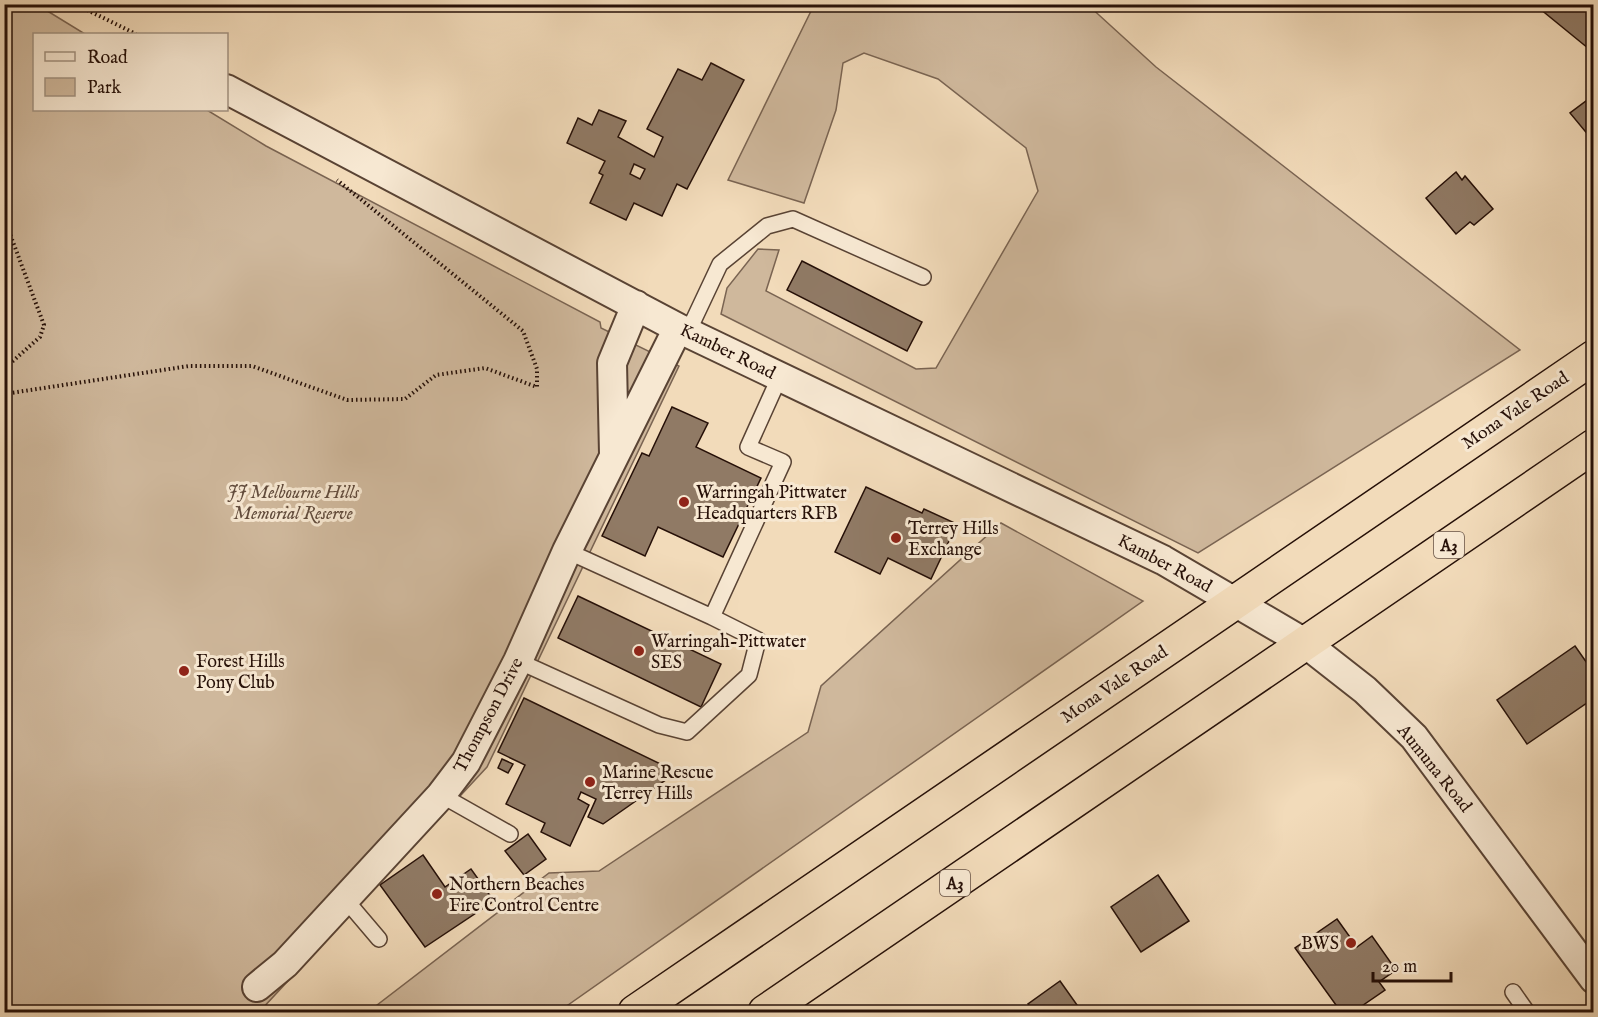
<svg xmlns="http://www.w3.org/2000/svg" width="1598" height="1017" font-family="'IM FELL English',serif">
<rect width="100%" height="100%" fill="#f2dbba"/>
<filter id="stains"><feTurbulence type="fractalNoise" baseFrequency=".00333" numOctaves="4"/><feColorMatrix values="0 0 0 0 .2 0 0 0 0 .09 0 0 0 0 .02 0 0 0 .5 -.17"/></filter>
<radialGradient id="worn" r=".72"><stop offset=".6" stop-color="#630" stop-opacity="0"/><stop offset="1" stop-color="#630" stop-opacity=".3"/></radialGradient>
<path fill="#cfb89c" stroke="#7a6452" stroke-width="1.5" d="M 36,4 L 85,34 L 34,34 L 34,110 L 207,110 L 266,146 L 600,322 L 601,328 L 679,366 L 487,767 L 261,1010 L 262,1012 L 5,1012 L 4,5 Z
M 1088,5 L 1156,67 L 1520,350 L 1198,553 L 721,314 L 727,288 L 758,249 L 779,250 L 766,291 L 916,369 L 936,368 L 1038,191 L 1026,148 L 938,79 L 864,53 L 843,63 L 836,110 L 804,203 L 728,180 L 814,5 Z
M 1001,523 L 1143,601 L 558,1012 L 368,1012 L 549,873 L 599,871 L 808,732 L 821,686 Z"/>
<path fill="#907a65" stroke="#261008" stroke-width="1.5" fill-rule="evenodd" d="M 1534,4 L 1594,4 L 1594,53 Z
M 711,63 L 744,80 L 687,189 L 677,184 L 662,216 L 634,203 L 626,220 L 590,203 L 603,175 L 599,173 L 605,161 L 567,143 L 578,118 L 592,125 L 599,110 L 626,121 L 618,137 L 654,157 L 663,137 L 647,129 L 678,69 L 702,80 ZM 634,164 L 645,169 L 640,179 L 630,174 Z
M 1594,95 L 1594,142 L 1570,113 Z
M 1456,172 L 1462,180 L 1465,176 L 1493,209 L 1474,225 L 1470,222 L 1456,234 L 1426,198 Z
M 802,261 L 922,322 L 907,351 L 787,290 Z
M 672,407 L 708,423 L 696,447 L 761,478 L 723,557 L 658,527 L 645,556 L 602,536 L 642,453 L 649,456 Z
M 866,487 L 922,513 L 924,509 L 957,524 L 931,579 L 888,558 L 880,574 L 835,552 Z
M 578,596 L 721,664 L 701,707 L 558,638 Z
M 1575,646 L 1594,673 L 1594,698 L 1527,744 L 1497,700 Z
M 524,698 L 677,772 L 603,824 L 588,817 L 596,799 L 581,792 L 578,799 L 589,805 L 570,846 L 541,832 L 545,823 L 506,804 L 525,765 L 498,752 Z
M 502,759 L 513,764 L 508,773 L 498,768 Z
M 528,834 L 546,859 L 524,875 L 505,851 Z
M 423,855 L 445,887 L 471,869 L 494,901 L 425,947 L 380,885 Z
M 1158,875 L 1189,921 L 1141,952 L 1111,907 Z
M 1337,919 L 1357,947 L 1372,936 L 1396,970 L 1379,982 L 1385,990 L 1353,1012 L 1341,1012 L 1295,948 Z
M 1060,981 L 1082,1012 L 1034,1012 L 1028,1004 Z"/>
<g fill="none" stroke-linecap="round" stroke-linejoin="round">
<defs>
<path id="service" d="M 688,332 L 720,264 L 767,226 L 793,219 L 923,277
M 567,551 L 712,617 L 783,462 L 748,447 L 780,376
M 518,661 L 659,725 L 687,732 L 749,675 L 758,640 L 712,617
M 441,795 L 510,834
M 345,899 L 379,939
M 1513,992 L 1527,1012"/>
<path id="minor" d="M 226,89 L 678,328 L 1163,560 L 1305,643 L 1365,690 L 1414,737 L 1594,979
M 614,454 L 612,363 L 636,305
M 257,987 L 285,964 L 441,795 L 466,762 L 518,661 L 567,551 L 678,328"/>
<path id="trunk" d="M 635,1012 L 1594,357
M 765,1012 L 1594,446"/>
</defs>
<use href="#service" stroke="#594334" stroke-width="18"/>
<use href="#minor" stroke="#594334" stroke-width="32"/>
<use href="#trunk" stroke="#261008" stroke-width="36"/>
<path stroke="#261008" stroke-width="4" stroke-dasharray="1.5 3" stroke-linecap="butt" d="M 75,4 L 136,34
M 4,229 L 10,234 L 44,325 L 40,337 L 4,369
M 4,394 L 189,366 L 252,366 L 347,400 L 405,399 L 436,375 L 485,368 L 537,387 L 537,369 L 523,331 L 337,180"/>
<use href="#service" stroke="#f7e8d2" stroke-width="15"/>
<use href="#minor" stroke="#f7e8d2" stroke-width="28"/>
<use href="#trunk" stroke="#f2dbba" stroke-width="33"/>
</g>
<g fill="#8f2418" stroke="#f7e8d2" stroke-width="2">
<circle cx="684" cy="502" r="6"/>
<circle cx="896" cy="538" r="6"/>
<circle cx="639" cy="651" r="6"/>
<circle cx="184" cy="671" r="6"/>
<circle cx="590" cy="782" r="6"/>
<circle cx="437" cy="894" r="6"/>
<circle cx="1351" cy="943" r="6"/>
</g>
<g text-anchor="middle" stroke-width="6" stroke-linejoin="round" paint-order="stroke">
<g fill="#f7e8d2" stroke="#655145" stroke-width="1.5">
<rect x="1434" y="532" width="30" height="26" rx="4.5"/>
<rect x="940" y="870" width="30" height="26" rx="4.5"/>
</g>
<g font-size="16" font-weight="bold" fill="#261008">
<text x="1449" y="551">A3</text>
<text x="955" y="889">A3</text>
</g>
<g font-size="18" fill="#261008" stroke="#f7e8d2">
<text transform="translate(728 351) rotate(26)" y="6">Kamber Road</text>
<text transform="translate(1515 410) rotate(-34)" y="6">Mona Vale Road</text>
<text transform="translate(1165 563) rotate(28)" y="6">Kamber Road</text>
<text transform="translate(1114 684) rotate(-34)" y="6">Mona Vale Road</text>
<text transform="translate(488 715) rotate(-62)" y="6">Thompson Drive</text>
<text transform="translate(1435 768) rotate(51)" y="6">Aumuna Road</text>
</g>
<g font-size="18" font-style="italic" fill="#614b3c" stroke="#f7e8d2">
<text x="293" y="498">JJ Melbourne Hills<tspan x="293" dy="21">Memorial Reserve</tspan></text>
</g>
<g font-size="18" fill="#261008" stroke="#f7e8d2" text-anchor="start">
<text x="696" y="498">Warringah Pittwater<tspan x="696" dy="21">Headquarters RFB</tspan></text>
<text x="908" y="534">Terrey Hills<tspan x="908" dy="21">Exchange</tspan></text>
<text x="651" y="647">Warringah-Pittwater<tspan x="651" dy="21">SES</tspan></text>
<text x="196" y="667">Forest Hills<tspan x="196" dy="21">Pony Club</tspan></text>
<text x="602" y="778">Marine Rescue<tspan x="602" dy="21">Terrey Hills</tspan></text>
<text x="449" y="890">Northern Beaches<tspan x="449" dy="21">Fire Control Centre</tspan></text>
<text x="1339" y="949" text-anchor="end">BWS</text>
</g>
</g>
<rect width="1598" height="1017" fill="none" stroke="#f2dbba" stroke-width="24"/>
<rect x="6" y="6" width="1586" height="1005" fill="none" stroke="#261008" stroke-width="3"/>
<rect x="12" y="12" width="1574" height="993" fill="none" stroke="#261008" stroke-width="1.5"/>
<rect x="33" y="33" width="195" height="78" fill="#f7e8d2" stroke="#a39281" stroke-width="1.5"/>
<rect x="45" y="52" width="30" height="9" fill="#f7e8d2" stroke="#a39281" stroke-width="1.5"/>
<text x="87" y="63" font-size="18" fill="#261008">Road</text>
<rect x="45" y="78" width="30" height="18" fill="#cfb89c" stroke="#a39281" stroke-width="1.5"/>
<text x="87" y="93" font-size="18" fill="#261008">Park</text>
<path d="M1373 972v9h78v-9" fill="none" stroke="#261008" stroke-width="3"/>
<text x="1382" y="972" font-size="18" fill="#261008" stroke="#f7e8d2" stroke-width="4.5" paint-order="stroke">20 m</text>
<rect width="100%" height="100%" filter="url(#stains)"/>
<rect width="100%" height="100%" fill="url(#worn)"/>
</svg>
